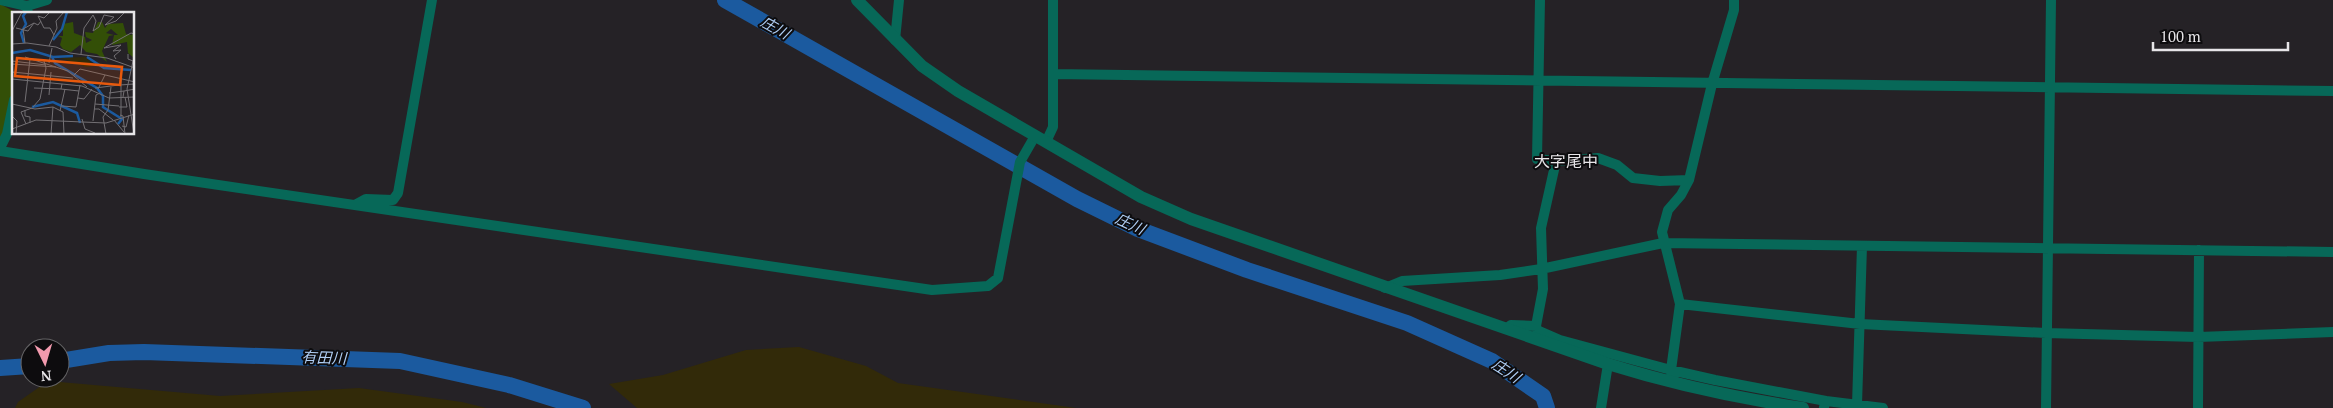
<svg xmlns="http://www.w3.org/2000/svg" width="2333" height="408" font-family="'PT Serif','Noto Sans JP',serif">
<rect width="100%" height="100%" fill="#252226"/>
<path fill="#334f07" d="M 0,4 L 19,14 L 14,14 L 14,90 L 4,135 L 0,141 Z"/>
<path fill="#322a09" d="M 799,347 L 866,366 L 898,383 L 1076,408 L 637,408 L 609,384 L 663,375 L 746,350 Z
M 48,381 L 220,396 L 359,388 L 462,402 L 486,408 L 15,408 L 18,402 Z"/>
<g fill="none" stroke-linecap="round" stroke-linejoin="round">
<path stroke="#1b5a9f" stroke-width="16" d="M 725,0 L 1077,199 L 1138,229 L 1247,270 L 1407,323 L 1492,361 L 1543,396 L 1547,408
M 60,361 L 109,353 L 144,352 L 400,361 L 509,385 L 583,408
M 0,368 L 30,366"/>
<path stroke="#076858" stroke-width="10" d="M 0,0 L 27,6 L 28,14
M 1540,0 L 1537,159 L 1556,161
M 1734,0 L 1734,10 L 1712,84 L 1689,180 L 1681,195 L 1668,210 L 1662,232 L 1680,304 L 1671,370 L 1715,380 L 1826,401
M 27,6 L 47,0
M 895,40 L 899,0
M 1053,74 L 2333,91
M 1046,142 L 1053,127 L 1053,0
M 0,148 L 7,134 L 14,100
M 0,151 L 144,174 L 932,290 L 988,286 L 998,278 L 1020,162 L 1035,136
M 355,205 L 366,199 L 393,200 L 398,193 L 432,0
M 1385,288 L 1402,281 L 1500,275 L 1541,269 L 1663,243 L 2333,252
M 1680,304 L 1860,324 L 2046,333 L 2198,337 L 2333,332
M 1536,326 L 1537,330 L 1560,340 L 1671,370 L 1671,373 L 1675,374
M 1506,329 L 1511,325 L 1536,326 L 1543,289 L 1541,228 L 1556,161 L 1598,158 L 1617,165 L 1633,178 L 1660,181 L 1689,180
M 1857,405 L 1862,246
M 1824,407 L 1826,401 L 1883,408
M 1601,408 L 1608,364
M 2046,408 L 2051,0
M 2198,408 L 2199,250"/>
<path stroke="#076858" stroke-width="12" d="M 857,0 L 922,66 L 958,91 L 1141,197 L 1191,219 L 1608,364 C 1672,384 1737,398 1803,408"/>
</g>
<g text-anchor="middle" stroke-width="4" stroke-linejoin="round" paint-order="stroke">
<g font-size="15" font-style="italic" fill="#afcef4" stroke="#0d0c0e">
<text transform="translate(775 28) rotate(29)" y="5">庄川</text>
<text transform="translate(1130 224) rotate(25)" y="5">庄川</text>
<text transform="translate(324 358) rotate(2)" y="5">有田川</text>
<text transform="translate(1506 371) rotate(33)" y="5">庄川</text>
</g>
<g font-size="16" fill="#e7e5e8" stroke="#0d0c0e">
<text x="1566" y="167">大字尾中</text>
</g>
</g>
<g transform="translate(12 12)">
<rect width="122" height="122" fill="#252226"/>
<path d="M 61,10 L 62,21 L 73,25 L 74,31 L 80,28 L 74,25 L 73,20 L 81,21 L 86,10 L 90,10 L 93,16 L 96,12 L 111,11 L 114,22 L 120,23 L 122,19 L 122,46 L 116,41 L 115,30 L 100,33 L 102,23 L 106,23 L 99,17 L 94,21 L 102,23 L 97,24 L 90,39 L 95,50 L 85,42 L 74,40 L 68,33 L 59,40 L 51,37 L 48,33 L 50,26 L 46,24 L 51,24 L 51,12 Z" fill="#334f07"/>
<path d="M 74,45 L 82,54 L 74,55 L 49,46 Z" fill="#322a09"/>
<path fill="none" stroke="#1b5a9f" stroke-width="2.5" d="M 41,28 L 50,17 L 55,0M 12,31 L 9,21 L 14,12 L 11,4 L 14,0M 0,41 L 18,38 L 41,45 L 61,44M 40,45 L 43,51 L 85,76 L 91,84 L 91,95 L 110,107 L 106,112M 75,45 L 92,56 L 119,58M 20,95 L 41,90 L 65,101 L 68,111"/>
<path fill="none" stroke="#737074" stroke-width="1" d="M 38,0 L 32,6 L 26,4 L 32,16 L 38,16 L 42,23M 4,16 L 16,19 L 22,11 L 26,13 L 29,9M 0,19 L 10,0M 13,31 L 11,17 L 22,11M 0,32 L 15,31 L 44,35 L 58,41 L 95,46 L 123,56M 37,34 L 45,16 L 44,9 L 52,0M 69,42 L 72,16 L 81,3 L 84,9 L 81,19 L 87,15 L 92,3 L 102,5 L 93,13 L 104,9 L 113,0M 116,42 L 116,47 L 121,49 L 115,77 L 122,122M 13,45 L 56,59 L 75,75M 104,47 L 102,44 L 109,38 L 101,39 L 109,33 L 92,36 L 119,21 L 123,22M 0,49 L 34,53M 37,51 L 40,36M 0,52 L 44,55M 0,60 L 61,66M 62,63 L 68,57 L 123,70M 0,67 L 70,74 L 97,86 L 123,85M 50,72 L 49,77 L 67,79M 108,73 L 122,72 L 122,75M 22,76 L 49,77M 83,76 L 107,73M 86,77 L 93,63M 97,81 L 112,79M 37,83 L 39,60M 111,85 L 112,79 L 123,77M 66,86 L 72,87 L 80,77M 13,90 L 18,47M 0,92 L 23,97 L 41,95 L 51,100 L 52,122M 83,92 L 107,94M 50,94 L 64,95 L 68,73M 21,95 L 28,87 L 34,56 L 32,49M 107,95 L 115,95 L 113,85M 82,97 L 87,97 L 101,108M 13,98 L 13,104 L 18,105 L 18,111M 48,99 L 53,77M 108,103 L 111,104 L 113,122M 0,104 L 5,109 L 4,122M 109,105 L 109,67M 70,107 L 73,117 L 83,121M 102,108 L 112,120M 81,109 L 84,83 L 88,81M 14,112 L 9,100 L 20,96M 110,114 L 114,115 L 117,103M 0,117 L 24,108 L 94,111 L 123,102M 39,122 L 41,95M 94,122 L 91,105 L 96,98 L 99,75"/>
<path fill="#e8590c" fill-opacity="0.15" stroke="#e8590c" stroke-width="2.5" d="M 5,46 L 110,55 L 108,73 L 3,64 Z"/>
<rect width="122" height="122" fill="none" stroke="#e7e5e8" stroke-width="2.5"/>
</g>
<g transform="translate(45 363) rotate(175)"><circle r="24" fill="#0d0c0e" stroke="#646365"/>
<path d="M0-4L9 19L0 12L-9 19Z" fill="#f29aae"/>
<text y="-8" font-size="14" font-weight="bold" text-anchor="middle" fill="#e7e5e8">N</text>
</g>
<path d="M2153 42v8h135v-8" fill="none" stroke="#e7e5e8" stroke-width="2.5"/>
<text x="2160" y="42" font-size="15" fill="#e7e5e8" stroke="#0d0c0e" stroke-width="4" paint-order="stroke">100 m</text>
</svg>
